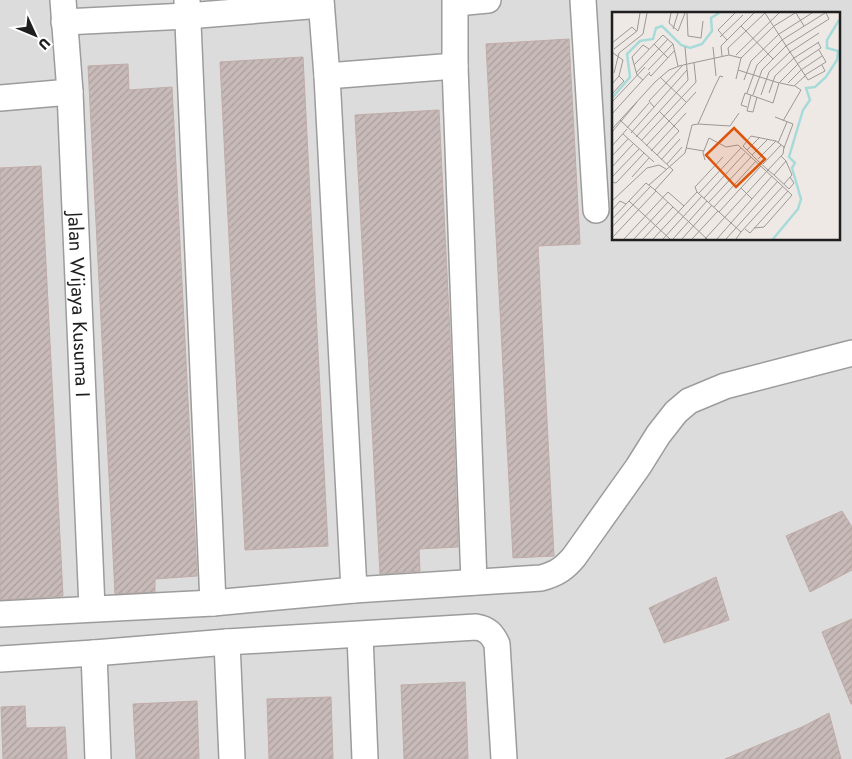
<svg xmlns="http://www.w3.org/2000/svg" width="852" height="759" font-family="Jost,sans-serif">
<defs>
<pattern id="building-hatch" width="6" height="6" patternUnits="userSpaceOnUse" patternTransform="scale(1.25)"><rect width="6" height="6" fill="#c7bab8"/><path d="M-1 1l2-2M0 6l6-6M5 7l2-2" fill="none" stroke="#aa9f9e"/></pattern>
</defs>
<rect width="100%" height="100%" fill="#efe9e5"/>
<path fill="#dddcdc" fill-rule="evenodd" d="M 0,0 L 852,0 L 852,759 L 0,759 ZM 613,14 L 838,14 L 838,239 L 613,239 Z"/>
<path fill="url(#building-hatch)" stroke="#c0aca8" d="M 569,39 L 580,244 L 538,246 L 554,556 L 513,558 L 486,44 Z
M 303,57 L 328,546 L 245,550 L 220,62 Z
M 128,64 L 129,90 L 172,87 L 197,576 L 155,579 L 155,592 L 115,594 L 88,66 Z
M 439,110 L 450,335 L 458,547 L 419,549 L 420,571 L 380,574 L 355,115 Z
M 41,166 L 63,596 L 0,600 L 0,168 Z
M 842,511 L 852,527 L 852,570 L 810,592 L 786,536 Z
M 716,577 L 729,620 L 664,643 L 649,608 Z
M 852,619 L 852,704 L 851,704 L 822,632 Z
M 465,682 L 468,759 L 404,759 L 401,685 Z
M 331,697 L 333,759 L 269,759 L 267,699 Z
M 197,701 L 199,759 L 136,759 L 133,704 Z
M 25,706 L 26,728 L 65,727 L 67,759 L 3,759 L 1,707 Z
M 829,713 L 841,759 L 725,759 L 802,727 Z"/>
<g fill="none" stroke-linecap="round" stroke-linejoin="round">
<defs>
<g id="street">
<path id="s1" d="M 63,0 L 70,92 L 92,608"/>
<path d="M 187,0 L 213,603"/>
<path d="M 321,0 L 327,76 L 354,590"/>
<path d="M 455,0 L 455,66 L 474,582"/>
<path d="M 583,0 L 596,210"/>
<path d="M 456,3 L 488,0"/>
<path d="M 64,22 L 187,16 L 321,5"/>
<path d="M 327,76 L 455,66"/>
<path d="M 0,98 L 70,92"/>
<path d="M 0,614 L 213,603 L 354,590 L 541,578 C 556,574 564,569 574,557 L 638,467 L 658,435 L 676,412 L 689,401 L 725,386 L 852,353"/>
<path d="M 360,635 L 365,759"/>
<path d="M 227,642 L 232,759"/>
<path d="M 94,653 L 98,759"/>
<path d="M 0,659 L 94,653 L 227,642 L 476,627 C 488,629 492,634 497,644 L 504,759"/>
</g>
</defs>
<use href="#street" stroke="#9c9c9c" stroke-width="28"/>
<use href="#street" stroke="#fff" stroke-width="25"/>
</g>
<g text-anchor="middle" stroke-width="4.5" stroke-linejoin="round" paint-order="stroke">
<g font-size="20" fill="#1f1f1f" stroke="#fff">
<text dy="7" stroke="none"><textPath href="#s1" startOffset="305">Jalan Wijaya Kusuma I</textPath></text>
</g>
</g>
<g transform="translate(612 12)">
<rect width="228" height="228" fill="#efe9e5"/>
<path fill="none" stroke="#a7dbda" stroke-width="2.5" d="M 0,86 L 18,65 L 15,42 L 28,29 L 41,27 L 44,16 L 50,14 L 69,33 L 78,36 L 90,32 L 100,19 L 99,6 L 107,1M 161,227 L 186,197 L 189,187 L 180,156 L 183,151 L 177,145 L 191,98 L 198,88 L 194,76 L 203,75 L 214,65 L 225,48 L 226,39 L 215,36 L 215,28 L 227,8"/>
<path fill="none" stroke="#9c9896" stroke-width="1" d="M 59,1 L 57,11 L 66,19 L 73,1M 75,1 L 76,24 L 89,26 L 91,9M 184,1 L 192,14M 129,14 L 161,47M 61,17 L 66,1M 108,25 L 131,3M 115,28 L 106,18 L 123,1M 0,31 L 20,15 L 24,19M 42,32 L 56,46M 101,35 L 104,64M 2,37 L 25,19 L 28,1M 117,43 L 116,36 L 153,1 L 196,68 L 213,59 L 210,53M 124,43 L 167,1M 110,44 L 109,34 L 142,1M 185,52 L 209,36 L 206,30M 22,53 L 51,23 L 61,32 L 66,54M 36,58 L 61,32M 126,58 L 167,71M 189,58 L 210,44M 2,61 L 7,41 L 31,22 L 35,1M 24,61 L 56,27M 37,62 L 39,64 L 63,38M 193,63 L 214,50 L 207,38M 48,65 L 74,90M 124,67 L 129,46 L 162,14 L 183,1M 31,68 L 25,63 L 20,45 L 31,33 L 37,37M 132,68 L 139,49 L 167,22 L 200,1M 168,71 L 182,74 L 193,64M 176,71 L 189,58M 0,72 L 7,64 L 11,48 L 1,41M 135,81 L 145,53 L 170,28 L 213,1M 157,81 L 163,64 L 182,46 L 207,30M 0,82 L 12,69 L 7,64M 139,83 L 135,99 L 141,100 L 145,85M 141,83 L 150,58 L 174,34 L 217,7 L 214,1M 149,83 L 157,60 L 178,40 L 207,21M 0,90 L 33,55M 42,95 L 37,89 L 71,53 L 117,43 L 129,46M 135,95 L 129,93 L 133,81 L 161,91 L 167,71 L 186,52M 0,102 L 38,60M 163,105 L 181,112 L 172,136M 8,108 L 61,158 L 43,178 L 95,227M 171,109 L 189,78 L 183,74M 86,112 L 118,114 L 127,101M 15,116 L 37,91M 0,117 L 43,70 L 57,58 L 70,53M 0,120 L 25,90M 19,121 L 75,58M 11,122 L 42,150M 24,125 L 76,68 L 73,35M 29,129 L 84,70 L 82,51M 166,131 L 175,110M 0,134 L 15,117M 34,134 L 84,80M 74,136 L 92,139M 135,138 L 148,125M 39,139 L 74,101M 45,143 L 67,119 L 47,99M 140,143 L 156,127M 0,144 L 16,127M 146,147 L 164,129M 49,148 L 68,127M 93,148 L 91,141 L 97,126 L 114,135 L 126,133 L 180,183 L 152,215 L 142,216M 55,152 L 70,135M 151,152 L 169,133M 0,155 L 21,132M 162,163 L 174,149 L 169,144M 0,165 L 27,137M 20,165 L 37,146M 0,170 L 4,171 L 32,141M 172,172 L 180,163 L 174,149M 37,173 L 73,141 L 80,113 L 86,112 L 103,74 L 108,64 L 111,65M 129,176 L 140,187M 85,180 L 83,175 L 111,145M 87,181 L 129,136M 92,186 L 133,141M 0,189 L 35,156 L 47,153 L 54,157M 17,189 L 58,227M 97,190 L 139,145M 102,195 L 144,149M 0,198 L 8,189 L 14,192M 107,200 L 149,154M 0,207 L 34,171 L 43,178M 0,215 L 38,175M 133,217 L 138,221 L 176,179M 129,220 L 171,174M 0,226 L 44,179M 12,227 L 56,180 L 72,194M 22,227 L 56,190M 31,227 L 61,195M 41,227 L 85,180 L 129,220 L 124,227M 51,227 L 90,184M 61,227 L 95,189M 70,227 L 100,193M 80,227 L 106,199M 93,227 L 113,205 L 156,158 L 171,142 L 172,135 L 164,129 L 139,124 L 131,134 L 145,148 L 156,158 L 162,163 L 177,177 L 182,171 L 178,165M 105,227 L 160,164M 114,227 L 166,169"/>
<path fill="#de560d" fill-opacity="0.15" stroke="#de560d" stroke-width="2.5" d="M 122,116 L 153,147 L 124,175 L 94,143 Z"/>
<rect width="228" height="228" fill="none" stroke="#1f1f1f" stroke-width="2.5"/>
</g>
<g transform="translate(35 35) rotate(134)" stroke="#ffffff" stroke-width="4" paint-order="stroke">
<path d="M0-4L9 19L0 12L-9 19Z" fill="#1f1f1f"/>
<text y="-8" font-size="14" font-weight="bold" text-anchor="middle" fill="#1f1f1f">U</text>
</g>
</svg>
